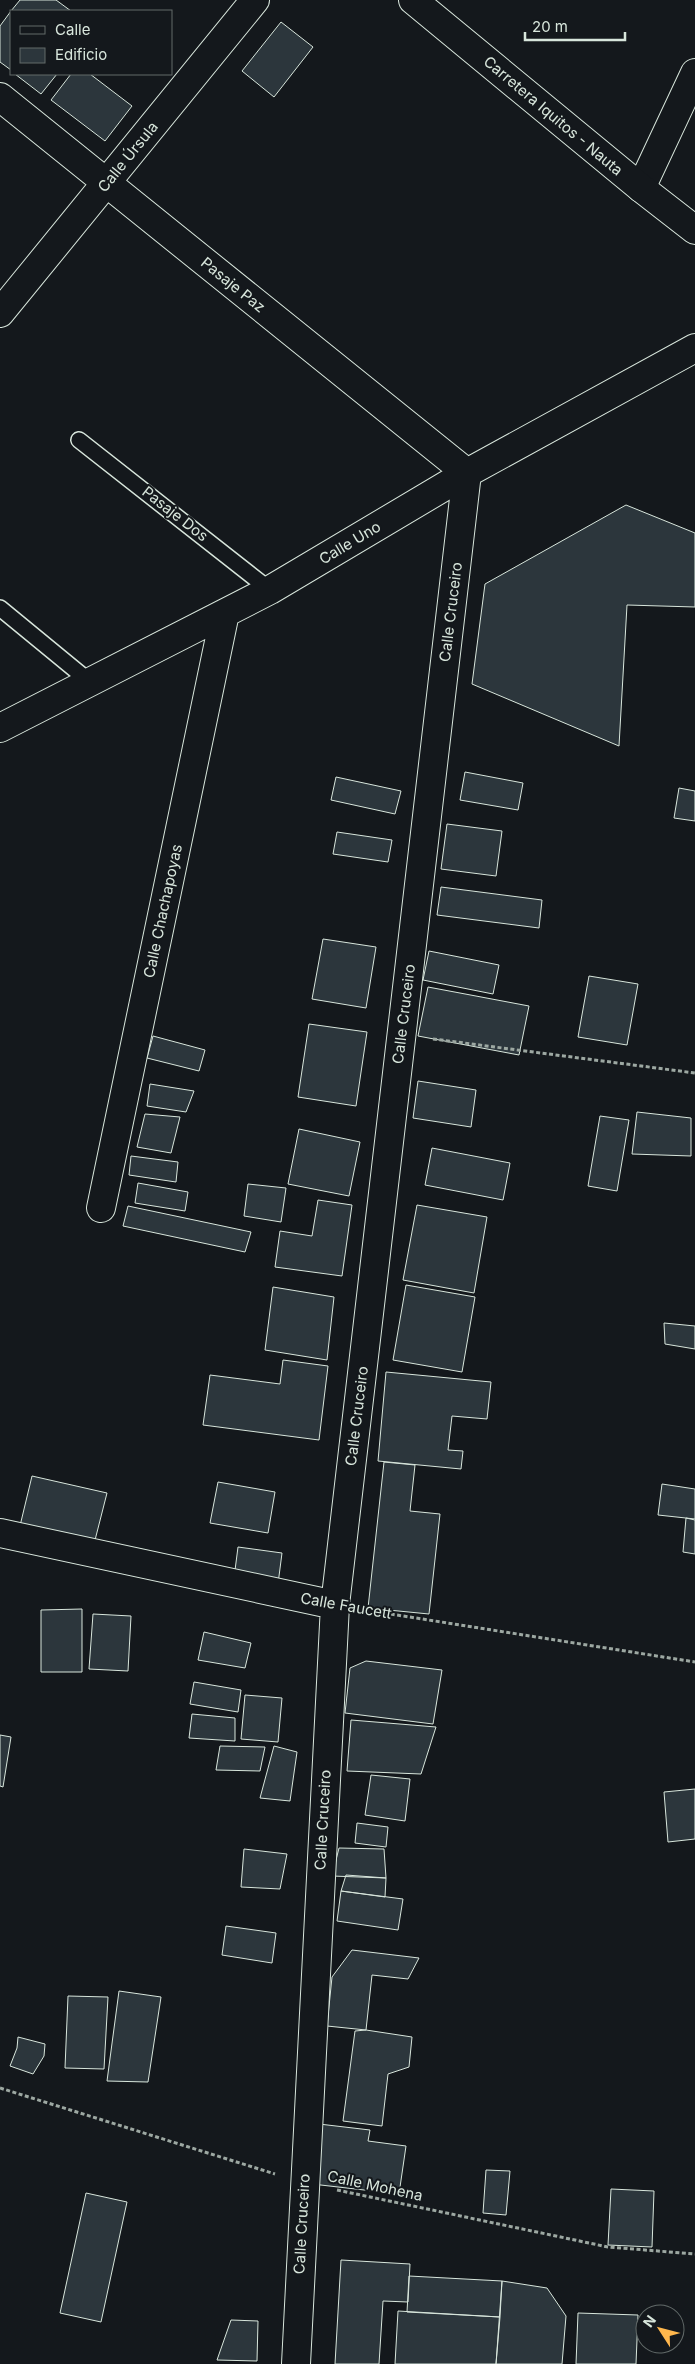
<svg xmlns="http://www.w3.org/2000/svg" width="695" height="2364" font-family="Inter,sans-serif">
<rect width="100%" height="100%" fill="#14181c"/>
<path fill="#2c363c" stroke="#d8e6dc" d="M 20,0 L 56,0 L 71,11 L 11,11 Z
M 11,11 L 11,70 L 0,62 L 0,26 Z
M 281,22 L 313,47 L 274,97 L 242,71 Z
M 15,74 L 57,74 L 41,94 Z
M 71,74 L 90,74 L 132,106 L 105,141 L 51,100 Z
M 626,505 L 695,533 L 695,607 L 627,605 L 619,746 L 472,684 L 485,584 Z
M 465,772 L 523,783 L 518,810 L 460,800 Z
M 336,777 L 401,791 L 395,814 L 331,800 Z
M 679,788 L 695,791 L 695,821 L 674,818 Z
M 447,824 L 502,831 L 496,876 L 441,869 Z
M 337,832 L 392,840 L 388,862 L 333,854 Z
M 441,887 L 542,900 L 539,928 L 437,915 Z
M 323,939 L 376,947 L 366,1008 L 312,999 Z
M 429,951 L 499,965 L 493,994 L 423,980 Z
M 589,976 L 638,984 L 627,1045 L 578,1037 Z
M 428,987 L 529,1006 L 519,1055 L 418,1036 Z
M 309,1024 L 367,1032 L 356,1106 L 298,1097 Z
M 153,1036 L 205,1050 L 199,1071 L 147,1058 Z
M 418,1081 L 476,1090 L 471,1127 L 413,1118 Z
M 150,1084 L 194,1091 L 186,1112 L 147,1106 Z
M 637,1112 L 691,1118 L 691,1156 L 632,1154 Z
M 145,1114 L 180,1117 L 171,1153 L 137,1147 Z
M 600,1116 L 629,1120 L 617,1191 L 588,1186 Z
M 299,1129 L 360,1142 L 349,1196 L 288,1184 Z
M 432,1148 L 510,1163 L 503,1200 L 425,1185 Z
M 131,1156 L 178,1162 L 176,1182 L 129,1175 Z
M 138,1183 L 188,1192 L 185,1211 L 135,1203 Z
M 248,1184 L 286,1188 L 281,1222 L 244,1216 Z
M 318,1200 L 352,1205 L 342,1276 L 275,1267 L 280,1231 L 312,1236 Z
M 417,1205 L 487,1217 L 474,1293 L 403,1280 Z
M 128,1206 L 251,1232 L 245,1252 L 123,1226 Z
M 406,1285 L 475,1297 L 462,1372 L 393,1360 Z
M 273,1287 L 334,1297 L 327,1360 L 265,1350 Z
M 664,1323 L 695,1326 L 695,1349 L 665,1344 Z
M 283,1360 L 328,1366 L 319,1440 L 203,1425 L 210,1375 L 280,1384 Z
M 386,1372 L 491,1382 L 487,1419 L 452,1416 L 448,1450 L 463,1451 L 461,1469 L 378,1461 Z
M 384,1462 L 415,1465 L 410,1511 L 440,1514 L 429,1614 L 368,1608 Z
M 32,1476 L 107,1493 L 93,1548 L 19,1530 Z
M 218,1482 L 275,1492 L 268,1533 L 210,1523 Z
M 662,1484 L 695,1489 L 695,1519 L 658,1515 Z
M 686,1518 L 695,1520 L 695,1554 L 683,1552 Z
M 238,1547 L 282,1553 L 278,1584 L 234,1578 Z
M 82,1609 L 82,1672 L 41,1672 L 41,1610 Z
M 93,1614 L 131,1616 L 128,1671 L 89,1669 Z
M 204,1632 L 251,1643 L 245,1668 L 198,1660 Z
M 366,1661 L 442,1670 L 433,1724 L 345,1713 L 350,1668 Z
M 194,1682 L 241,1690 L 238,1712 L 190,1704 Z
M 245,1695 L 282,1698 L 278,1742 L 241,1739 Z
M 192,1714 L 235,1718 L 235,1741 L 189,1738 Z
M 351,1720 L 436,1727 L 421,1774 L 347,1771 Z
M 0,1735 L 11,1737 L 3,1787 L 0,1786 Z
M 220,1746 L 265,1747 L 260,1771 L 216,1770 Z
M 274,1746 L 297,1752 L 290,1801 L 260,1798 Z
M 371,1775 L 410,1779 L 405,1821 L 365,1815 Z
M 695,1789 L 695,1839 L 668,1842 L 664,1792 Z
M 357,1823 L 388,1827 L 386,1847 L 355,1843 Z
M 339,1848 L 384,1849 L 386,1878 L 332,1876 Z
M 244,1849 L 287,1854 L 280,1889 L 241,1887 Z
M 346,1875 L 386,1878 L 385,1897 L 341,1891 Z
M 341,1891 L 403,1899 L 398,1930 L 337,1921 Z
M 226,1926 L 276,1933 L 272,1963 L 222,1955 Z
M 352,1950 L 419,1958 L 408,1979 L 372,1975 L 366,2030 L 327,2026 L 332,1977 Z
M 119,1991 L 161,1997 L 148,2082 L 107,2081 Z
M 68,1996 L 108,1997 L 104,2069 L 65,2068 Z
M 366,2030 L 412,2037 L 409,2067 L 388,2074 L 382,2126 L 343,2121 L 355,2031 Z
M 18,2037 L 45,2044 L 44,2056 L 33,2074 L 10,2066 L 17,2048 Z
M 319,2124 L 370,2130 L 368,2141 L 406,2146 L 399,2194 L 312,2184 Z
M 486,2170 L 510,2171 L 506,2215 L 483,2213 Z
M 611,2189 L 654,2191 L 652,2247 L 608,2245 Z
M 86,2193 L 127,2202 L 101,2322 L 60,2313 Z
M 341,2260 L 410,2264 L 408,2302 L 383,2301 L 379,2364 L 335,2364 Z
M 409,2276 L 502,2281 L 500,2317 L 407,2312 Z
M 502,2281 L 547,2288 L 566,2316 L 562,2364 L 496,2364 Z
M 398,2311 L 500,2317 L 496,2364 L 395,2364 Z
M 578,2313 L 638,2315 L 636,2364 L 576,2364 Z
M 231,2320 L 258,2321 L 257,2361 L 217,2360 Z"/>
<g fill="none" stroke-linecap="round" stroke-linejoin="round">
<defs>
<path id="lane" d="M 79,440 L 270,590
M 0,608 L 90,682"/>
<path id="street" d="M 0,97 L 467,473 L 335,1605 L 296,2364
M 641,188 L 695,73
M 0,313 L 255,0
M 0,728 L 270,590 L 467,473 L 695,348
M 101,1208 L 225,613
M 0,1533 L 335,1605"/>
<path id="primary" d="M 413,0 L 641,188 L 695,230"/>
</defs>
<use href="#lane" stroke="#d8e6dc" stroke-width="18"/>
<use href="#street" stroke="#d8e6dc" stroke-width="30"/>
<use href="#primary" stroke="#d8e6dc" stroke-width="30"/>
<path stroke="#9da8a2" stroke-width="3" stroke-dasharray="4 2.5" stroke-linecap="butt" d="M 433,1039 L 695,1073
M 365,1610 L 695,1662
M 0,2088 L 275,2174
M 337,2190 L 608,2247 L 695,2254"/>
<use href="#lane" stroke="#14181c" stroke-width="15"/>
<use href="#street" stroke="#14181c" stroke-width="28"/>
<use href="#primary" stroke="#14181c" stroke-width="28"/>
</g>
<g text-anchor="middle" stroke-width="4" stroke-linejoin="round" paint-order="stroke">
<g font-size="15" fill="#d8e6dc" stroke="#14181c">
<text transform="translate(553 116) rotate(40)" y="5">Carretera Iquitos - Nauta</text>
<text transform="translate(128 157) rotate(-51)" y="5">Calle Úrsula</text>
<text transform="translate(233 285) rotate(39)" y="5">Pasaje Paz</text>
<text transform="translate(175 514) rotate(38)" y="5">Pasaje Dos</text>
<text transform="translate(350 543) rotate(-31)" y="5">Calle Uno</text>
<text transform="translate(451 612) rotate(-83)" y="5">Calle Cruceiro</text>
<text transform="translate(163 911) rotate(-78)" y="5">Calle Chachapoyas</text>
<text transform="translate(404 1014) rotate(-83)" y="5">Calle Cruceiro</text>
<text transform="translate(357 1416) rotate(-83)" y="5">Calle Cruceiro</text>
<text transform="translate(346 1606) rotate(10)" y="5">Calle Faucett</text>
<text transform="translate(323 1820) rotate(-87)" y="5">Calle Cruceiro</text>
<text transform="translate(375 2186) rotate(12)" y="5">Calle Mohena</text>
<text transform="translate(302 2224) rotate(-87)" y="5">Calle Cruceiro</text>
</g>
</g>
<rect x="10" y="10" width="162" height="65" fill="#14181c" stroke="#626a69"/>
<rect x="20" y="26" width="25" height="8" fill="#14181c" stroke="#626a69"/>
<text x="55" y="35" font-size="15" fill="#d8e6dc">Calle</text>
<rect x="20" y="48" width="25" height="15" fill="#2c363c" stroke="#626a69"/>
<text x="55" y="60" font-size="15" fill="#d8e6dc">Edificio</text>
<g transform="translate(660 2329) rotate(306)"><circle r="24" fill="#14181c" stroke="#626a69"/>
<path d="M0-4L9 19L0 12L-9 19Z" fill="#ffb74d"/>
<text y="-8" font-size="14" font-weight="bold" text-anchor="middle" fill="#d8e6dc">N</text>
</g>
<path d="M525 32v8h100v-8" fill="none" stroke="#d8e6dc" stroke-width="2.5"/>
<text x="532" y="32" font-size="15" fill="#d8e6dc" stroke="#14181c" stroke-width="4" paint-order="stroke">20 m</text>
</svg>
